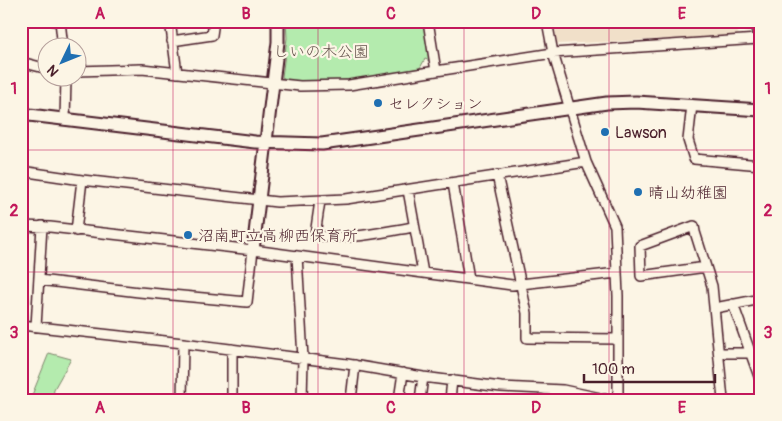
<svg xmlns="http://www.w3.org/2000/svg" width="782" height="421" font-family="Pangolin,'Klee One',sans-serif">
<rect width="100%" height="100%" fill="#fcf5e5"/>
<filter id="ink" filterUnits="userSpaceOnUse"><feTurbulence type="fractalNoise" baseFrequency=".02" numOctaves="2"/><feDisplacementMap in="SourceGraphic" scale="10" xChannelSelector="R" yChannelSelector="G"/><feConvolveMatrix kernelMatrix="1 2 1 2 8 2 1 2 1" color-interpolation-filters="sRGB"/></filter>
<g filter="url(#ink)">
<path fill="#f1e0c9" d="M 554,21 L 735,21 L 739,36 L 557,44 Z"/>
<path fill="#b4ebae" stroke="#7f856c" d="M 286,21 L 424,21 L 430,61 L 425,59 L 420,68 C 396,73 299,91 282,77 L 287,38 Z
M 49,353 L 71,359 L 54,389 L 53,400 L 30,400 Z"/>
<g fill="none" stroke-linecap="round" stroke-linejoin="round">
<defs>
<path id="minor" d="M 54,21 L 74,21
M 60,21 L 63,48
M 170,21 L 177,73
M 428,21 L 436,71 L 553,53 L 758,39
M 547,21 L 553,53 L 586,162 L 615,226 L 618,296 L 618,400
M 754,21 L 761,47
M 172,41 L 212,35 L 214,21
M 21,62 L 48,69
M 78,71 L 142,69 L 300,86 L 349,85 L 436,71
M 692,105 L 688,140 L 694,159 L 761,165
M 65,120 L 66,78
M 21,171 L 82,180 L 277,202 L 346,199 L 586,162
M 497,175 L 527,313 L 527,338 L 617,339
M 453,183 L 469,279
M 408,190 L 423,273
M 320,201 L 315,235 C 348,241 381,232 414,227
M 21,226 L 50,227 L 253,250 L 512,285 L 617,273
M 76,231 L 82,180
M 297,256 L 303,358 L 302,400
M 706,267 L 641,276 L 640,246 L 694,226 L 695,232 L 712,286 L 723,400
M 39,280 L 139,292 L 247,302 L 253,250
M 733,304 L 761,382
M 715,308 L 761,299
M 21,325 L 183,343 L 347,364 L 423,377 L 501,387 L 563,390 L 610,400
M 36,327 L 42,226
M 232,349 L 232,400
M 719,353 L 761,353
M 182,400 L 183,343
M 351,400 L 355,365
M 399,400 L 403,373
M 420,400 L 423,377
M 450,400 L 452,380
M 542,400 L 561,391"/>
<path id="tertiary" d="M 21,114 L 255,142 L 322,144 L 607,103 L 636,102 L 761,110
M 253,250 L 273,83 L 278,42 L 278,21"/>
</defs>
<use href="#minor" stroke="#4a1f2b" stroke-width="12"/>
<use href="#tertiary" stroke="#4a1f2b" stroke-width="15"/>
<use href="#minor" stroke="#fcf5e5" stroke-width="9"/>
<use href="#tertiary" stroke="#fcf5e5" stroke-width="11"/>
</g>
</g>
<path fill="none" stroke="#c2185b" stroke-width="1" stroke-opacity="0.55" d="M 173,21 L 173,400M 318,21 L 318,400M 464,21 L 464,400M 609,21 L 609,400M 21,150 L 761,150M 21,272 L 761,272"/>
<g fill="#1f6fb2" stroke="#fcf5e5" stroke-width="2">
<circle cx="378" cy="103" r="5"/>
<circle cx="605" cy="132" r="5"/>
<circle cx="638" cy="192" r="5"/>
<circle cx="188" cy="235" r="5"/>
</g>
<g text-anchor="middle" stroke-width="4.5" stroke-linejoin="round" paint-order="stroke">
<g font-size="16" fill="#64524c" stroke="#fcf5e5">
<text x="321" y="57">しいの木公園</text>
</g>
<g font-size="16" fill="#4a1f2b" stroke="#fcf5e5" text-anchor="start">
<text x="388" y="109">セレクション</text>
<text x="615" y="138">Lawson</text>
<text x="648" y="198">晴山幼稚園</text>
<text x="198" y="241">沼南町立高柳西保育所</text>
</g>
</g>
<rect width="782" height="421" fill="none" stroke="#fcf5e5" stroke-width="55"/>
<g transform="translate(62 62) rotate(227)"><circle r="24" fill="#fcf5e5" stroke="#b59f9b"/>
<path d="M0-4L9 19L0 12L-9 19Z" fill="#1f6fb2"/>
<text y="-8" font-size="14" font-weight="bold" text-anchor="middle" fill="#4a1f2b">N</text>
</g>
<path d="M584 374v8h131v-8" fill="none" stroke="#4a1f2b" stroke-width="2.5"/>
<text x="592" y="374" font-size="15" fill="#4a1f2b" stroke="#fcf5e5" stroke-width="4" paint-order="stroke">100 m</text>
<rect x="28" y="28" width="726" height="366" fill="none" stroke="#c2185b" stroke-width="2"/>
<g font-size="16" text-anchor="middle" font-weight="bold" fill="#c2185b">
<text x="100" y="19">A</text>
<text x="246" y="19">B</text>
<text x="391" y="19">C</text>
<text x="536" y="19">D</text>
<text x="682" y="19">E</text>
<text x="14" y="94">1</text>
<text x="768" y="94">1</text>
<text x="14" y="216">2</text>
<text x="768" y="216">2</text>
<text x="14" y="338">3</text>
<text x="768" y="338">3</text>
<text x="100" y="413">A</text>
<text x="246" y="413">B</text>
<text x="391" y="413">C</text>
<text x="536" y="413">D</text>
<text x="682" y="413">E</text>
</g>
</svg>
